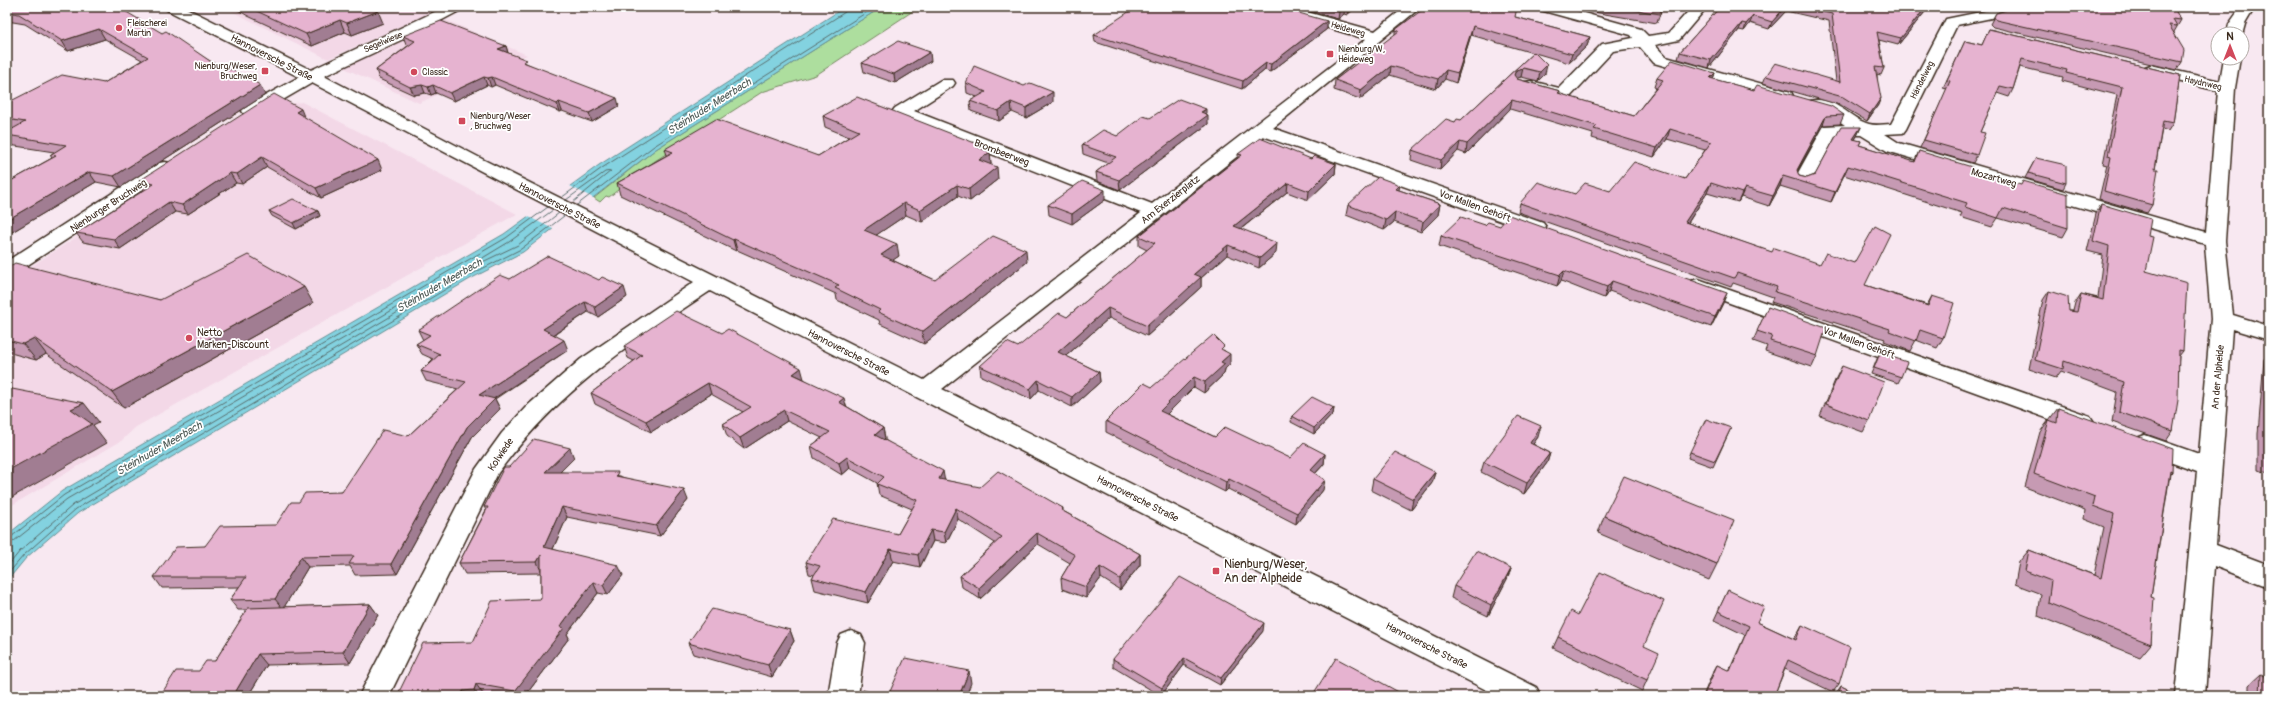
<svg xmlns="http://www.w3.org/2000/svg" width="2276" height="703" font-family="Pangolin,sans-serif">
<rect width="100%" height="100%" fill="#f8e8f1"/>
<filter id="ink" filterUnits="userSpaceOnUse"><feTurbulence type="fractalNoise" baseFrequency=".025" numOctaves="2"/><feDisplacementMap in="SourceGraphic" scale="8" xChannelSelector="R" yChannelSelector="G"/><feConvolveMatrix kernelMatrix="1 2 1 2 8 2 1 2 1" color-interpolation-filters="sRGB"/></filter>
<g filter="url(#ink)">
<path fill="#f3d8e7" d="M 223,7 L 438,7 L 430,13 L 328,59 Z
M 446,20 L 527,55 L 419,103 L 340,66 Z
M 302,102 L 517,214 L 136,427 L 121,441 L 7,508 L 7,282 L 269,112 L 287,104 Z"/>
<path fill="#adde9e" stroke="#74845e" d="M 882,7 L 919,7 L 816,75 L 762,92 L 655,161 L 609,197 L 606,196 L 600,202 L 594,198 L 656,149 Z"/>
<path fill="#83d2e0" stroke="#668f92" d="M 845,7 L 882,7 L 656,149 L 523,252 L 470,279 L 78,513 L 26,558 L 7,581 L 7,535 L 62,491 L 504,234 L 599,165 Z"/>
<path fill="#f8e8f1" d="M 568,185 L 595,199 L 555,230 L 527,216 Z"/>
<g fill="none" stroke-linecap="round" stroke-linejoin="round">
<path stroke="#586d6c" stroke-width="1" d="M 561,198 L 602,168 L 845,12 L 847,7
M 566,200 L 605,172 L 611,171 L 572,203
M 577,205 L 654,146 L 875,7
M 553,210 L 509,242 L 471,265 L 470,268 L 518,245 L 559,213
M 7,538 L 11,537 L 64,495 L 506,238 L 548,207
M 7,543 L 14,541 L 67,499 L 413,298 L 416,299 L 415,302 L 73,505 L 20,551 L 7,567
M 7,575 L 24,555 L 76,509 L 468,276 L 521,249 L 564,216"/>
<defs>
<path id="minor" d="M 165,7 L 184,7 L 311,70 L 445,7 L 463,7 L 461,10 L 427,28 L 324,76 L 484,160 L 924,380 L 1141,213 L 895,116 L 892,112 L 895,108 L 941,80 L 953,80 L 955,83 L 953,86 L 914,111 L 1152,204 L 1366,39 L 1268,10 L 1266,7 L 1289,7 L 1375,31 L 1405,7 L 1421,7 L 1273,128 L 1543,223 L 1546,227 L 1543,231 L 1536,233 L 1529,231 L 1263,136 L 942,389 L 1536,687 L 1541,696 L 1498,696 L 710,291 C 627,346 558,391 498,473 L 389,696 L 359,696 L 476,469 L 502,433 L 526,407 L 581,359 L 694,282 L 312,83 L 257,115 L 245,115 L 242,111 L 245,107 L 299,77 L 167,10 Z
M 1538,7 L 1562,7 L 1641,29 L 1648,36 L 1669,33 L 1692,7 L 1707,7 L 1679,40 L 1655,45 L 1666,57 L 1791,92 L 1793,96 L 1791,100 L 1785,101 L 1654,63 L 1640,47 L 1613,51 L 1569,98 L 1563,99 L 1525,90 L 1523,86 L 1525,82 L 1531,81 L 1559,88 L 1602,44 L 1633,38 L 1631,35 L 1540,10 Z
M 1992,7 L 2006,7 L 2001,16 L 1957,25 L 1906,129 L 1903,133 L 1885,134 L 1899,143 L 2206,232 L 2218,91 L 2145,73 L 2143,70 L 2145,67 L 2151,65 L 2220,81 L 2224,58 L 2240,58 L 2235,88 L 2225,241 L 2233,315 L 2269,326 L 2269,340 L 2232,329 L 2216,545 L 2269,565 L 2269,587 L 2214,566 L 2205,696 L 2175,696 L 2197,472 L 2137,450 L 2133,444 L 2137,438 L 2145,435 L 2199,454 L 2211,319 L 2205,244 L 1887,151 L 1861,135 L 1836,135 L 1810,184 L 1803,186 L 1796,184 L 1794,180 L 1824,126 L 1845,125 L 1828,114 L 1810,109 L 1808,105 L 1810,101 C 1835,95 1851,120 1869,124 C 1876,126 1884,124 1891,124 L 1946,19 L 1990,10 Z
M 2241,7 L 2255,7 L 2245,24 L 2242,35 L 2227,34 L 2229,24 Z
M 165,162 L 171,163 L 174,167 L 171,171 L 14,274 L 7,276 L 7,261 L 159,163 Z
M 1698,279 L 2090,416 L 2094,422 L 2090,428 L 2082,430 L 2074,428 L 1691,289 L 1688,285 L 1691,281 Z
M 851,631 L 861,635 L 865,643 L 858,696 L 828,696 L 837,643 L 841,635 Z"/>
</defs>
<use href="#minor" stroke="#3b2a1e" stroke-width="3"/>
<use href="#minor" fill="#fff" fill-rule="evenodd"/>
</g>
<path fill="#c69ab3" stroke="#3b2a1e" d="M 7,7 L 162,33 L 210,61 L 265,95 L 121,187 L 96,182 L 7,235 L 7,183 L 52,158 L 50,155 L 54,152 L 9,145 L 7,142 L 7,132 L 13,129 L 7,128 L 7,103 L 104,83 L 142,60 L 105,39 L 68,51 L 25,24 L 7,21 Z
M 233,7 L 369,7 L 383,23 L 352,35 L 345,32 L 312,46 L 248,16 Z
M 1295,7 L 1361,7 L 1360,8 L 1356,7 L 1347,15 L 1344,14 L 1338,19 Z
M 1564,7 L 1662,7 L 1657,23 Z
M 1720,7 L 1929,7 L 1898,45 L 1879,40 L 1884,68 L 1881,75 L 1877,74 L 1878,105 L 1867,121 L 1840,105 L 1763,83 L 1766,76 L 1836,81 L 1829,21 L 1786,11 L 1769,29 L 1750,23 L 1744,31 L 1739,30 L 1709,68 L 1678,59 L 1680,52 Z
M 2006,7 L 2175,7 L 2174,9 L 2181,20 L 2174,32 L 2182,62 L 2177,70 L 1993,27 L 1990,24 L 1996,13 L 2005,10 Z
M 1515,17 L 1590,37 L 1587,46 L 1569,63 L 1535,53 L 1545,74 L 1538,81 L 1521,77 L 1516,78 L 1517,79 L 1560,91 L 1560,94 L 1634,116 L 1656,88 L 1654,87 L 1657,78 L 1715,73 L 1713,79 L 1844,115 L 1840,124 L 1823,125 L 1797,171 L 1799,176 L 1807,178 L 1815,175 L 1861,127 L 1855,140 L 1861,141 L 1859,145 L 1914,162 L 1919,151 L 1971,171 L 2068,228 L 2063,237 L 1998,218 L 1992,227 L 1960,217 L 1962,213 L 1844,175 L 1831,202 L 1780,186 L 1769,206 L 1741,197 L 1738,202 L 1707,193 L 1688,223 L 1865,285 L 1927,305 L 1932,296 L 1943,338 L 1937,348 L 1916,340 L 1910,351 L 1884,341 L 1885,339 L 1771,302 L 1773,297 L 1733,283 L 1731,287 L 1518,212 L 1520,203 L 1575,194 L 1610,191 L 1685,179 L 1705,150 L 1667,139 L 1654,157 L 1592,138 L 1593,134 L 1510,109 L 1466,154 L 1458,151 L 1440,170 L 1411,160 L 1412,150 L 1455,122 L 1461,120 L 1533,53 L 1471,35 L 1456,83 L 1445,79 L 1436,89 L 1390,75 L 1360,99 L 1334,90 L 1335,80 L 1395,35 L 1395,30 Z
M 1327,21 L 1327,29 L 1270,72 L 1265,70 L 1242,89 L 1095,42 L 1094,35 Z
M 1989,29 L 2180,75 L 2173,123 L 2168,131 L 2162,129 L 2155,169 L 2152,205 L 2147,213 L 2099,199 L 2107,165 L 2103,164 L 2117,95 L 2062,81 L 2063,77 L 2020,67 L 2013,89 L 2009,97 L 1997,93 L 1980,132 L 1977,155 L 1973,163 L 1920,148 L 1947,89 L 1943,88 L 1965,41 L 1982,45 Z
M 403,36 L 506,46 L 508,53 L 528,64 L 619,106 L 592,122 L 562,111 L 560,112 L 495,85 L 491,87 L 487,85 L 454,101 L 436,93 L 431,95 L 425,93 L 414,95 L 379,79 L 376,70 L 409,45 L 406,44 Z
M 931,61 L 895,83 L 864,72 L 862,63 Z
M 966,83 L 1053,102 L 1026,118 L 1012,112 L 999,121 L 971,111 L 970,101 L 977,97 L 967,93 Z
M 1206,114 L 1208,124 L 1120,190 L 1097,181 L 1096,172 L 1108,163 L 1083,154 L 1082,145 L 1117,136 L 1150,118 Z
M 823,116 L 980,145 L 980,148 L 990,152 L 991,164 L 990,164 L 998,179 L 970,201 L 958,196 L 922,222 L 906,215 L 876,235 L 899,256 L 892,260 L 935,280 L 1027,262 L 924,344 L 880,324 L 879,320 L 837,300 L 836,294 L 737,250 L 736,251 L 620,195 L 617,183 L 667,155 L 665,149 L 818,156 L 849,137 L 825,127 Z
M 304,117 L 382,170 L 321,198 L 267,167 L 242,184 L 236,183 L 188,214 L 175,212 L 120,249 L 83,242 L 76,233 L 144,190 L 139,181 Z
M 1238,154 L 1311,159 L 1336,164 L 1335,174 L 1308,200 L 1287,192 L 1241,229 L 1276,253 L 1259,268 L 1227,255 L 1201,278 L 1201,287 L 1147,336 L 1109,318 L 1066,356 L 1099,372 L 1100,382 L 1072,407 L 1039,390 L 1031,399 L 981,376 L 980,366 L 1018,347 L 1067,317 L 1147,250 L 1139,246 L 1139,236 L 1238,158 Z
M 2036,158 L 2066,183 L 2063,189 L 2025,178 Z
M 1399,190 L 1440,204 L 1438,215 L 1421,232 L 1394,222 L 1384,230 L 1346,215 L 1348,205 Z
M 1105,200 L 1072,224 L 1049,215 L 1048,205 Z
M 2101,204 L 2148,236 L 2146,271 L 2183,351 L 2179,356 L 2173,431 L 2166,441 L 2112,422 L 2117,392 L 2061,371 L 2056,378 L 2029,369 L 2043,300 L 2049,291 L 2069,311 L 2073,311 L 2075,303 L 2081,294 L 2098,298 L 2103,255 L 2087,251 L 2096,214 Z
M 269,211 L 318,211 L 320,216 L 296,229 L 272,216 Z
M 1485,225 L 1723,303 L 1711,327 L 1609,291 L 1604,298 L 1561,281 L 1557,286 L 1439,246 L 1441,236 Z
M 7,268 L 160,300 L 313,303 L 124,408 L 46,354 L 36,360 L 7,352 Z
M 510,279 L 627,297 L 598,317 L 588,312 L 554,335 L 568,350 L 495,399 L 500,409 L 472,437 L 397,574 L 355,575 L 350,566 L 308,567 L 284,607 L 370,604 L 378,615 L 350,663 L 267,665 L 248,696 L 160,696 L 215,661 L 247,610 L 238,610 L 230,600 L 239,587 L 162,588 L 154,577 L 205,546 L 276,525 L 299,502 L 342,492 L 408,436 L 458,389 L 426,381 L 421,371 L 433,359 L 422,354 L 416,344 L 423,340 L 418,330 Z
M 1768,307 L 1817,356 L 1812,367 L 1765,351 L 1767,346 L 1753,341 Z
M 624,346 L 804,379 L 846,406 L 883,428 L 885,439 L 885,440 L 944,480 L 1063,508 L 1063,511 L 1140,554 L 1140,565 L 1120,590 L 1101,578 L 1086,598 L 1062,589 L 1061,578 L 1070,563 L 1038,544 L 980,599 L 962,587 L 960,576 L 995,543 L 958,519 L 946,543 L 933,541 L 920,567 L 893,561 L 868,603 L 815,590 L 812,578 L 814,575 L 809,574 L 806,562 L 898,534 L 912,509 L 879,495 L 877,483 L 850,468 L 842,475 L 814,458 L 811,446 L 822,438 L 787,421 L 744,449 L 727,436 L 723,424 L 743,412 L 711,394 L 651,432 L 595,404 L 591,393 L 634,361 L 628,358 Z
M 1224,350 L 1230,364 L 1225,369 L 1224,374 L 1204,393 L 1194,387 L 1167,414 L 1215,437 L 1290,458 L 1325,454 L 1324,464 L 1315,474 L 1323,490 L 1296,524 L 1228,489 L 1225,492 L 1106,432 L 1106,421 L 1152,387 Z
M 1880,353 L 1901,377 L 1898,383 L 1871,374 L 1877,359 Z
M 2269,354 L 2269,473 L 2258,470 L 2258,434 L 2264,359 Z
M 1842,366 L 1869,421 L 1863,432 L 1820,416 L 1836,378 Z
M 1334,408 L 1333,414 L 1314,434 L 1291,422 L 1292,416 Z
M 2058,408 L 2172,472 L 2170,474 L 2151,597 L 2151,644 L 2140,657 L 2038,616 L 2041,594 L 2015,584 L 2019,562 L 2029,550 L 2094,575 L 2104,527 L 2084,519 L 2085,510 L 2025,487 L 2040,432 Z
M 1731,428 L 1713,467 L 1688,458 L 1690,452 Z
M 1538,437 L 1533,444 L 1550,453 L 1547,463 L 1524,494 L 1481,472 L 1484,462 Z
M 574,458 L 560,472 L 619,476 L 688,500 L 660,536 L 567,517 L 553,549 L 623,575 L 608,595 L 598,593 L 567,634 L 569,638 L 525,696 L 491,696 L 483,694 L 482,696 L 397,696 L 473,642 L 541,599 L 541,573 L 465,574 L 459,563 L 486,510 L 484,507 L 509,467 Z
M 1435,472 L 1432,483 L 1411,510 L 1371,490 L 1373,479 Z
M 1604,516 L 1717,564 L 1709,580 L 1598,533 Z
M 1511,568 L 1507,579 L 1488,616 L 1451,598 L 1454,586 Z
M 1728,590 L 1757,622 L 1794,639 L 1797,634 L 1802,625 L 1839,684 L 1833,692 L 1785,669 L 1774,696 L 1703,696 L 1712,674 L 1717,665 L 1729,671 L 1745,635 L 1714,620 Z
M 1578,615 L 1644,646 L 1647,680 L 1642,691 L 1553,648 L 1558,637 Z
M 790,630 L 794,641 L 772,677 L 693,654 L 688,643 Z
M 1263,631 L 1220,685 L 1184,665 L 1161,696 L 1113,667 L 1113,659 Z
M 2261,674 L 2269,696 L 2249,696 L 2249,685 Z
M 1841,686 L 1862,696 L 1834,696 Z"/>
<path fill="#a17d92" stroke="#3b2a1e" d="M 1344,7 L 1345,7 L 1344,14 L 1338,19 L 1339,12 Z
M 1348,7 L 1356,7 L 1347,15 Z
M 1785,7 L 1787,7 L 1786,11 L 1769,29 L 1772,22 Z
M 1926,7 L 1929,7 L 1898,45 L 1901,38 Z
M 378,11 L 383,23 L 352,35 L 347,23 Z
M 1753,16 L 1750,23 L 1744,31 L 1746,24 Z
M 340,20 L 345,32 L 312,46 L 306,34 Z
M 1327,21 L 1327,29 L 1270,72 L 1271,64 Z
M 1742,23 L 1739,30 L 1709,68 L 1711,60 Z
M 1473,26 L 1471,35 L 1456,83 L 1458,73 Z
M 99,29 L 105,39 L 68,51 L 62,41 Z
M 1590,37 L 1587,46 L 1569,63 L 1572,54 Z
M 506,46 L 508,53 L 498,49 Z
M 930,52 L 931,61 L 895,83 L 894,74 Z
M 1266,63 L 1265,70 L 1242,89 L 1243,81 Z
M 1547,65 L 1545,74 L 1538,81 L 1540,72 Z
M 1391,66 L 1390,75 L 1360,99 L 1361,90 Z
M 1523,68 L 1521,77 L 1515,79 L 1514,75 L 1516,70 Z
M 1446,70 L 1445,79 L 1436,89 L 1438,79 Z
M 1715,73 L 1712,82 L 1710,78 Z
M 484,77 L 487,85 L 454,101 L 450,93 Z
M 492,77 L 495,85 L 491,87 L 488,78 Z
M 260,85 L 265,95 L 121,187 L 114,176 Z
M 422,85 L 425,93 L 414,95 L 410,87 Z
M 433,85 L 436,93 L 431,95 L 428,87 Z
M 1053,92 L 1053,102 L 1026,118 L 1026,108 Z
M 617,98 L 619,106 L 592,122 L 589,113 Z
M 1881,98 L 1878,105 L 1867,121 L 1870,114 Z
M 1512,100 L 1510,109 L 1466,154 L 1467,144 Z
M 559,102 L 562,111 L 560,112 L 557,104 Z
M 1011,102 L 1012,112 L 999,121 L 998,111 Z
M 301,109 L 305,119 L 296,112 Z
M 1206,109 L 1206,116 L 1208,115 L 1208,124 L 1120,190 L 1119,180 Z
M 1826,116 L 1823,125 L 1793,179 L 1797,170 Z
M 1861,127 L 1857,136 L 1849,148 L 1853,139 Z
M 1670,129 L 1667,139 L 1654,157 L 1657,148 Z
M 1460,142 L 1458,151 L 1440,170 L 1441,160 Z
M 990,152 L 991,164 L 980,171 L 979,160 Z
M 262,157 L 267,167 L 242,184 L 237,174 Z
M 378,160 L 382,170 L 321,198 L 316,188 Z
M 1336,164 L 1335,174 L 1308,200 L 1309,191 Z
M 1848,166 L 1844,175 L 1831,202 L 1835,192 Z
M 997,167 L 998,179 L 970,201 L 969,189 Z
M 89,172 L 96,182 L 7,235 L 7,220 Z
M 230,173 L 236,183 L 188,214 L 182,205 Z
M 1783,176 L 1780,186 L 1769,206 L 1773,196 Z
M 1288,183 L 1287,192 L 1233,235 L 1234,226 Z
M 1711,183 L 1707,193 L 1682,232 L 1685,222 Z
M 957,185 L 958,196 L 922,222 L 920,210 Z
M 1400,185 L 1398,195 L 1396,189 Z
M 1745,188 L 1741,197 L 1738,202 L 1742,193 Z
M 1105,190 L 1105,200 L 1072,224 L 1072,214 Z
M 169,202 L 175,212 L 120,249 L 114,239 Z
M 904,203 L 906,215 L 866,242 L 864,230 Z
M 1440,204 L 1438,215 L 1421,232 L 1423,222 Z
M 318,211 L 320,216 L 296,229 L 293,223 Z
M 1395,212 L 1394,222 L 1384,230 L 1386,220 Z
M 734,239 L 737,250 L 736,251 L 733,240 Z
M 1277,243 L 1276,253 L 1259,268 L 1260,258 Z
M 897,244 L 899,256 L 883,267 L 881,255 Z
M 1228,245 L 1227,255 L 1201,278 L 1201,287 L 1147,336 L 1147,326 L 1194,274 Z
M 1026,250 L 1027,262 L 924,344 L 922,332 Z
M 1564,271 L 1561,281 L 1557,286 L 1560,275 Z
M 1612,281 L 1609,291 L 1604,298 L 1607,287 Z
M 304,287 L 313,303 L 124,408 L 112,392 Z
M 624,287 L 627,297 L 598,317 L 595,307 Z
M 1727,293 L 1723,303 L 1711,327 L 1715,317 Z
M 585,302 L 588,312 L 547,339 L 543,329 Z
M 1108,308 L 1109,318 L 1059,362 L 1058,352 Z
M 34,338 L 46,354 L 36,360 L 23,344 Z
M 564,340 L 568,350 L 484,405 L 479,395 Z
M 1230,354 L 1230,364 L 1225,369 L 1224,374 L 1204,393 L 1205,382 L 1221,362 Z
M 801,368 L 804,379 L 793,374 Z
M 1099,372 L 1100,382 L 1072,407 L 1072,397 Z
M 1194,377 L 1194,387 L 1160,421 L 1160,411 Z
M 1038,380 L 1039,390 L 1031,399 L 1030,389 Z
M 708,383 L 711,394 L 651,432 L 646,421 Z
M 844,398 L 847,409 L 839,402 Z
M 495,399 L 500,409 L 472,437 L 397,574 L 391,564 L 467,427 Z
M 84,403 L 99,422 L 93,425 L 107,443 L 7,500 L 7,471 L 71,409 Z
M 1334,408 L 1333,414 L 1314,434 L 1314,428 Z
M 784,410 L 787,421 L 744,449 L 740,438 Z
M 1541,426 L 1538,437 L 1527,453 L 1530,443 Z
M 883,428 L 885,439 L 877,446 L 875,435 Z
M 570,448 L 574,458 L 550,482 L 545,472 Z
M 1550,453 L 1547,463 L 1524,494 L 1527,483 Z
M 1325,454 L 1324,464 L 1308,481 L 1310,470 Z
M 847,457 L 850,468 L 842,475 L 839,463 Z
M 943,471 L 945,482 L 939,479 Z
M 1435,472 L 1432,483 L 1411,510 L 1413,499 Z
M 1229,479 L 1228,489 L 1225,492 L 1226,482 Z
M 1325,480 L 1323,490 L 1296,524 L 1297,513 Z
M 684,490 L 688,500 L 660,536 L 656,526 Z
M 562,507 L 567,517 L 549,558 L 544,547 Z
M 956,508 L 958,519 L 946,543 L 944,532 Z
M 931,530 L 933,541 L 920,567 L 918,555 Z
M 1037,533 L 1038,544 L 980,599 L 979,588 Z
M 890,549 L 893,561 L 868,603 L 866,592 Z
M 1140,554 L 1140,565 L 1120,590 L 1120,579 Z
M 541,555 L 542,573 L 537,562 Z
M 301,557 L 308,567 L 283,609 L 275,599 Z
M 618,565 L 623,575 L 608,595 L 603,585 Z
M 1100,567 L 1101,578 L 1086,598 L 1086,587 Z
M 1511,568 L 1507,579 L 1488,616 L 1491,605 Z
M 593,582 L 598,593 L 567,634 L 569,638 L 525,696 L 518,696 L 515,691 L 560,627 Z
M 370,604 L 378,615 L 350,663 L 343,652 Z
M 1264,623 L 1263,631 L 1220,685 L 1221,678 Z
M 790,630 L 794,641 L 772,677 L 768,665 Z
M 258,654 L 267,665 L 248,696 L 233,696 Z
M 1184,658 L 1184,665 L 1161,696 L 1162,688 Z
M 969,671 L 971,683 L 966,696 L 959,696 Z
M 476,684 L 483,694 L 482,696 L 478,696 L 474,690 Z
M 463,691 L 467,696 L 461,696 Z"/>
<path fill="#e6b3d0" stroke="#3b2a1e" d="M 7,7 L 118,7 L 162,33 L 166,31 L 210,61 L 228,70 L 232,69 L 260,85 L 114,176 L 89,172 L 7,220 L 7,183 L 56,156 L 50,155 L 66,145 L 7,135 L 7,132 L 25,122 L 7,119 L 7,103 L 62,75 L 104,83 L 148,57 L 99,29 L 62,41 L 19,14 L 7,12 Z
M 248,7 L 369,7 L 378,11 L 347,23 L 340,20 L 306,34 Z
M 1136,7 L 1278,7 L 1327,21 L 1271,64 L 1266,63 L 1243,81 L 1094,35 Z
M 1322,7 L 1344,7 L 1339,12 Z
M 1426,7 L 1517,7 L 1515,17 L 1590,37 L 1572,54 L 1473,26 L 1458,73 L 1446,70 L 1438,79 L 1391,66 L 1361,90 L 1335,80 L 1399,31 L 1395,30 Z
M 1618,7 L 1662,7 L 1660,14 Z
M 1720,7 L 1785,7 L 1772,22 L 1753,16 L 1746,24 L 1742,23 L 1711,60 L 1680,52 Z
M 1801,7 L 1926,7 L 1901,38 L 1877,32 L 1884,68 L 1875,67 L 1881,98 L 1870,114 L 1843,97 L 1766,76 L 1775,63 L 1840,82 L 1832,14 Z
M 2007,7 L 2173,7 L 2181,20 L 2173,19 L 2177,26 L 2169,25 L 2184,50 L 2182,62 L 1996,20 L 1994,17 L 1996,13 L 2006,10 Z
M 441,21 L 506,46 L 498,49 L 527,60 L 523,62 L 617,98 L 589,113 L 559,102 L 557,104 L 492,77 L 488,78 L 484,77 L 450,93 L 433,85 L 428,87 L 422,85 L 410,87 L 376,70 L 415,41 L 403,36 Z
M 1989,29 L 2180,75 L 2173,123 L 2163,121 L 2155,169 L 2158,169 L 2152,205 L 2104,191 L 2111,157 L 2108,156 L 2122,87 L 2066,73 L 2067,70 L 2022,59 L 2013,89 L 2000,86 L 1980,132 L 1985,133 L 1977,155 L 1924,140 L 1950,81 L 1947,80 L 1965,41 L 1982,45 Z
M 898,41 L 930,52 L 894,74 L 862,63 Z
M 1534,52 L 1547,65 L 1540,72 L 1523,68 L 1516,70 L 1514,75 L 1517,79 L 1560,91 L 1558,93 L 1634,116 L 1663,80 L 1657,78 L 1672,60 L 1715,73 L 1710,78 L 1754,90 L 1757,85 L 1831,106 L 1844,115 L 1826,116 L 1797,170 L 1799,176 L 1807,178 L 1815,175 L 1841,127 L 1861,127 L 1853,139 L 1861,141 L 1859,145 L 1915,162 L 1919,151 L 1972,167 L 1971,171 L 2021,185 L 2023,181 L 2068,194 L 2068,228 L 2003,208 L 1998,218 L 1965,207 L 1967,203 L 1848,166 L 1835,192 L 1783,176 L 1773,196 L 1745,188 L 1742,193 L 1711,183 L 1685,222 L 1772,252 L 1774,248 L 1820,264 L 1826,253 L 1854,263 L 1875,226 L 1890,234 L 1865,285 L 1928,306 L 1932,296 L 1954,303 L 1943,338 L 1920,330 L 1916,341 L 1889,331 L 1890,329 L 1775,292 L 1777,287 L 1737,273 L 1734,278 L 1520,203 L 1538,182 L 1575,194 L 1585,183 L 1610,191 L 1634,162 L 1685,179 L 1711,142 L 1670,129 L 1657,148 L 1594,129 L 1597,126 L 1512,100 L 1467,144 L 1460,142 L 1441,160 L 1412,150 L 1446,119 L 1455,122 L 1457,119 L 1461,120 Z
M 974,66 L 1024,86 L 1030,83 L 1053,92 L 1026,108 L 1011,102 L 998,111 L 970,101 L 986,92 L 966,83 Z
M 274,94 L 301,109 L 296,112 L 378,160 L 316,188 L 262,157 L 237,174 L 230,173 L 182,205 L 169,202 L 114,239 L 76,233 L 154,184 L 139,181 Z
M 857,97 L 980,145 L 977,147 L 990,152 L 979,160 L 997,167 L 969,189 L 957,185 L 920,210 L 904,203 L 864,230 L 897,244 L 881,255 L 935,280 L 993,236 L 1026,250 L 922,332 L 878,312 L 880,310 L 835,288 L 839,285 L 734,239 L 733,240 L 617,183 L 673,152 L 665,149 L 716,119 L 818,156 L 859,131 L 823,116 Z
M 1179,99 L 1206,109 L 1201,112 L 1208,115 L 1119,180 L 1096,172 L 1116,157 L 1082,145 L 1103,130 L 1117,136 L 1143,116 L 1150,118 Z
M 1260,138 L 1311,159 L 1314,156 L 1336,164 L 1309,191 L 1288,183 L 1234,226 L 1277,243 L 1260,258 L 1228,245 L 1194,274 L 1201,277 L 1147,326 L 1108,308 L 1058,352 L 1099,372 L 1072,397 L 1038,380 L 1030,389 L 980,366 L 1007,342 L 1018,347 L 1059,313 L 1067,317 L 1155,243 L 1139,236 L 1242,155 L 1238,154 Z
M 2036,158 L 2066,165 L 2066,183 L 2028,173 Z
M 1378,177 L 1400,185 L 1396,189 L 1440,204 L 1423,222 L 1395,212 L 1386,220 L 1348,205 Z
M 1082,181 L 1105,190 L 1072,214 L 1048,205 Z
M 293,199 L 318,211 L 293,223 L 269,211 Z
M 2101,204 L 2151,219 L 2148,236 L 2153,237 L 2146,271 L 2187,283 L 2183,351 L 2179,350 L 2178,400 L 2173,431 L 2119,412 L 2124,382 L 2064,361 L 2063,369 L 2035,360 L 2049,291 L 2068,297 L 2069,311 L 2077,312 L 2081,294 L 2103,300 L 2109,246 L 2093,241 Z
M 1509,215 L 1727,293 L 1715,317 L 1612,281 L 1607,287 L 1564,271 L 1560,275 L 1441,236 L 1461,217 L 1485,225 L 1488,222 L 1500,226 Z
M 248,255 L 304,287 L 112,392 L 34,338 L 23,344 L 7,340 L 7,268 L 15,263 L 160,300 Z
M 548,256 L 599,280 L 602,277 L 624,287 L 595,307 L 585,302 L 543,329 L 564,340 L 479,395 L 495,399 L 467,427 L 391,564 L 349,564 L 354,556 L 301,557 L 275,599 L 230,600 L 246,577 L 154,577 L 176,547 L 205,546 L 220,526 L 276,525 L 291,502 L 299,502 L 305,493 L 342,492 L 383,430 L 408,436 L 466,382 L 421,371 L 440,354 L 416,344 L 430,335 L 418,330 L 500,275 L 510,279 Z
M 1768,307 L 1826,328 L 1817,356 L 1770,341 L 1772,336 L 1757,331 Z
M 676,311 L 722,333 L 728,329 L 801,368 L 793,374 L 844,398 L 839,402 L 883,428 L 875,435 L 943,471 L 939,479 L 980,487 L 998,471 L 1063,508 L 1061,510 L 1140,554 L 1120,579 L 1100,567 L 1086,587 L 1061,578 L 1075,555 L 1037,533 L 979,588 L 960,576 L 1002,537 L 956,508 L 944,532 L 931,530 L 918,555 L 890,549 L 866,592 L 812,578 L 820,566 L 806,562 L 833,519 L 898,534 L 917,500 L 877,484 L 884,477 L 847,457 L 839,463 L 811,446 L 830,432 L 784,410 L 740,438 L 723,424 L 751,407 L 708,383 L 646,421 L 591,393 L 642,355 L 624,346 Z
M 1213,335 L 1224,346 L 1221,349 L 1230,354 L 1221,362 L 1225,364 L 1205,382 L 1194,377 L 1160,411 L 1215,437 L 1225,427 L 1290,458 L 1304,443 L 1325,454 L 1310,470 L 1325,480 L 1297,513 L 1229,479 L 1226,482 L 1106,421 L 1144,383 L 1152,387 Z
M 1880,353 L 1907,362 L 1901,377 L 1874,368 Z
M 1842,366 L 1884,382 L 1869,421 L 1826,404 Z
M 7,388 L 84,403 L 71,409 L 92,424 L 7,471 Z
M 1312,397 L 1334,408 L 1314,428 L 1292,416 Z
M 2269,403 L 2269,459 L 2268,458 L 2267,422 Z
M 2058,408 L 2173,449 L 2172,472 L 2170,471 L 2151,597 L 2154,598 L 2151,644 L 2048,603 L 2051,581 L 2025,571 L 2029,550 L 2101,578 L 2114,514 L 2093,506 L 2095,497 L 2034,474 L 2049,420 L 2057,423 Z
M 1518,416 L 1541,426 L 1530,443 L 1550,453 L 1527,483 L 1484,462 Z
M 1706,419 L 1731,428 L 1715,461 L 1690,452 Z
M 534,439 L 570,448 L 545,472 L 618,472 L 616,476 L 684,490 L 656,526 L 562,507 L 544,547 L 618,565 L 603,585 L 593,582 L 560,627 L 564,628 L 515,691 L 476,684 L 474,690 L 463,691 L 461,696 L 397,696 L 423,643 L 473,642 L 492,601 L 541,599 L 541,555 L 537,562 L 459,563 L 488,507 L 484,507 L 504,467 L 509,467 Z
M 1395,452 L 1435,472 L 1413,499 L 1373,479 Z
M 1624,476 L 1734,520 L 1717,564 L 1604,516 Z
M 1476,551 L 1511,568 L 1491,605 L 1454,586 Z
M 1600,572 L 1664,601 L 1644,646 L 1659,653 L 1647,680 L 1558,637 L 1571,611 L 1578,615 Z
M 1180,577 L 1264,623 L 1221,678 L 1184,658 L 1162,688 L 1113,659 Z
M 1728,590 L 1764,607 L 1757,622 L 1796,640 L 1802,625 L 1850,647 L 1839,684 L 1788,660 L 1774,696 L 1706,696 L 1704,695 L 1717,665 L 1730,671 L 1749,626 L 1718,611 Z
M 370,604 L 343,652 L 258,654 L 233,696 L 160,696 L 176,671 L 199,671 L 206,661 L 215,661 L 248,608 Z
M 712,609 L 790,630 L 768,665 L 688,643 Z
M 905,658 L 969,671 L 959,696 L 888,696 Z
M 1336,658 L 1406,696 L 1312,696 Z
M 2261,674 L 2269,678 L 2269,696 L 2260,696 Z
M 1841,686 L 1862,696 L 1838,696 Z
M 863,690 L 883,696 L 860,696 Z"/>
</g>
<g fill="#d1495b" stroke="#fff" stroke-width="1.5">
<circle cx="119" cy="28" r="4"/>
<rect x="1326" y="50" width="8" height="8" rx="2"/>
<rect x="261" y="67" width="8" height="8" rx="2"/>
<circle cx="414" cy="72" r="4"/>
<rect x="458" y="117" width="8" height="8" rx="2"/>
<circle cx="189" cy="338" r="4"/>
<rect x="1212" y="567" width="8" height="8" rx="2"/>
</g>
<g text-anchor="middle" stroke-width="3.5" stroke-linejoin="round" paint-order="stroke">
<g font-size="9" fill="#3b2a1e" stroke="#fff" text-anchor="start">
<text x="127" y="26">Fleischerei<tspan x="127" dy="10">Martin</tspan></text>
<text x="1338" y="52">Nienburg/W,<tspan x="1338" dy="10">Heideweg</tspan></text>
<text x="257" y="69" text-anchor="end">Nienburg/Weser,<tspan x="257" dy="10">Bruchweg</tspan></text>
<text x="422" y="75">Classic</text>
<text x="470" y="119">Nienburg/Weser<tspan x="470" dy="10">, Bruchweg</tspan></text>
</g>
<g font-size="9" fill="#3b2a1e" stroke="#fff">
<text transform="translate(1348 29) rotate(16)" y="3">Heideweg</text>
<text transform="translate(383 42) rotate(-23)" y="3">Segelwiese</text>
<text transform="translate(1922 80) rotate(-63)" y="3">Händelweg</text>
<text transform="translate(2203 83) rotate(13)" y="3">Haydnweg</text>
</g>
<g font-size="10" fill="#3b2a1e" stroke="#fff">
<text transform="translate(272 57) rotate(27)" y="4">Hannoversche Straße</text>
<text transform="translate(1002 152) rotate(21)" y="4">Brombeerweg</text>
<text transform="translate(1994 177) rotate(16)" y="4">Mozartweg</text>
<text transform="translate(1170 199) rotate(-38)" y="4">Am Exerzierplatz</text>
<text transform="translate(108 205) rotate(-33)" y="4">Nienburger Bruchweg</text>
<text transform="translate(560 205) rotate(27)" y="4">Hannoversche Straße</text>
<text transform="translate(1475 205) rotate(20)" y="4">Vor Mallen Gehöft</text>
<text transform="translate(1859 342) rotate(20)" y="4">Vor Mallen Gehöft</text>
<text transform="translate(849 352) rotate(27)" y="4">Hannoversche Straße</text>
<text transform="translate(2217 377) rotate(-85)" y="4">An der Alpheide</text>
<text transform="translate(500 454) rotate(-56)" y="4">Kolwiede</text>
<text transform="translate(1138 498) rotate(27)" y="4">Hannoversche Straße</text>
<text transform="translate(1427 645) rotate(27)" y="4">Hannoversche Straße</text>
</g>
<g font-size="10" fill="#3b2a1e" stroke="#fff" text-anchor="start">
<text x="197" y="336">Netto<tspan x="197" dy="12">Marken-Discount</tspan></text>
</g>
<g font-size="11" font-style="italic" fill="#515c58" stroke="#fff">
<text transform="translate(709 106) rotate(-32)" y="4">Steinhuder Meerbach</text>
<text transform="translate(439 285) rotate(-30)" y="4">Steinhuder Meerbach</text>
<text transform="translate(159 448) rotate(-30)" y="4">Steinhuder Meerbach</text>
</g>
<g font-size="12" fill="#3b2a1e" stroke="#fff" text-anchor="start">
<text x="1224" y="568">Nienburg/Weser,<tspan x="1224" dy="14">An der Alpheide</tspan></text>
</g>
</g>
<rect width="2276" height="703" fill="none" stroke="#fff" stroke-width="24"/>
<rect x="12" y="12" width="2252" height="679" fill="none" stroke="#3b2a1e" stroke-width="1.5" filter="url(#ink)"/>
<g transform="translate(2230 46)"><circle r="19" fill="#ffffff" stroke="#b1aaa5"/>
<path d="M0-3L7 15L0 10L-7 15Z" fill="#d1495b"/>
<text y="-6" font-size="11" font-weight="bold" text-anchor="middle" fill="#3b2a1e">N</text>
</g>
</svg>
